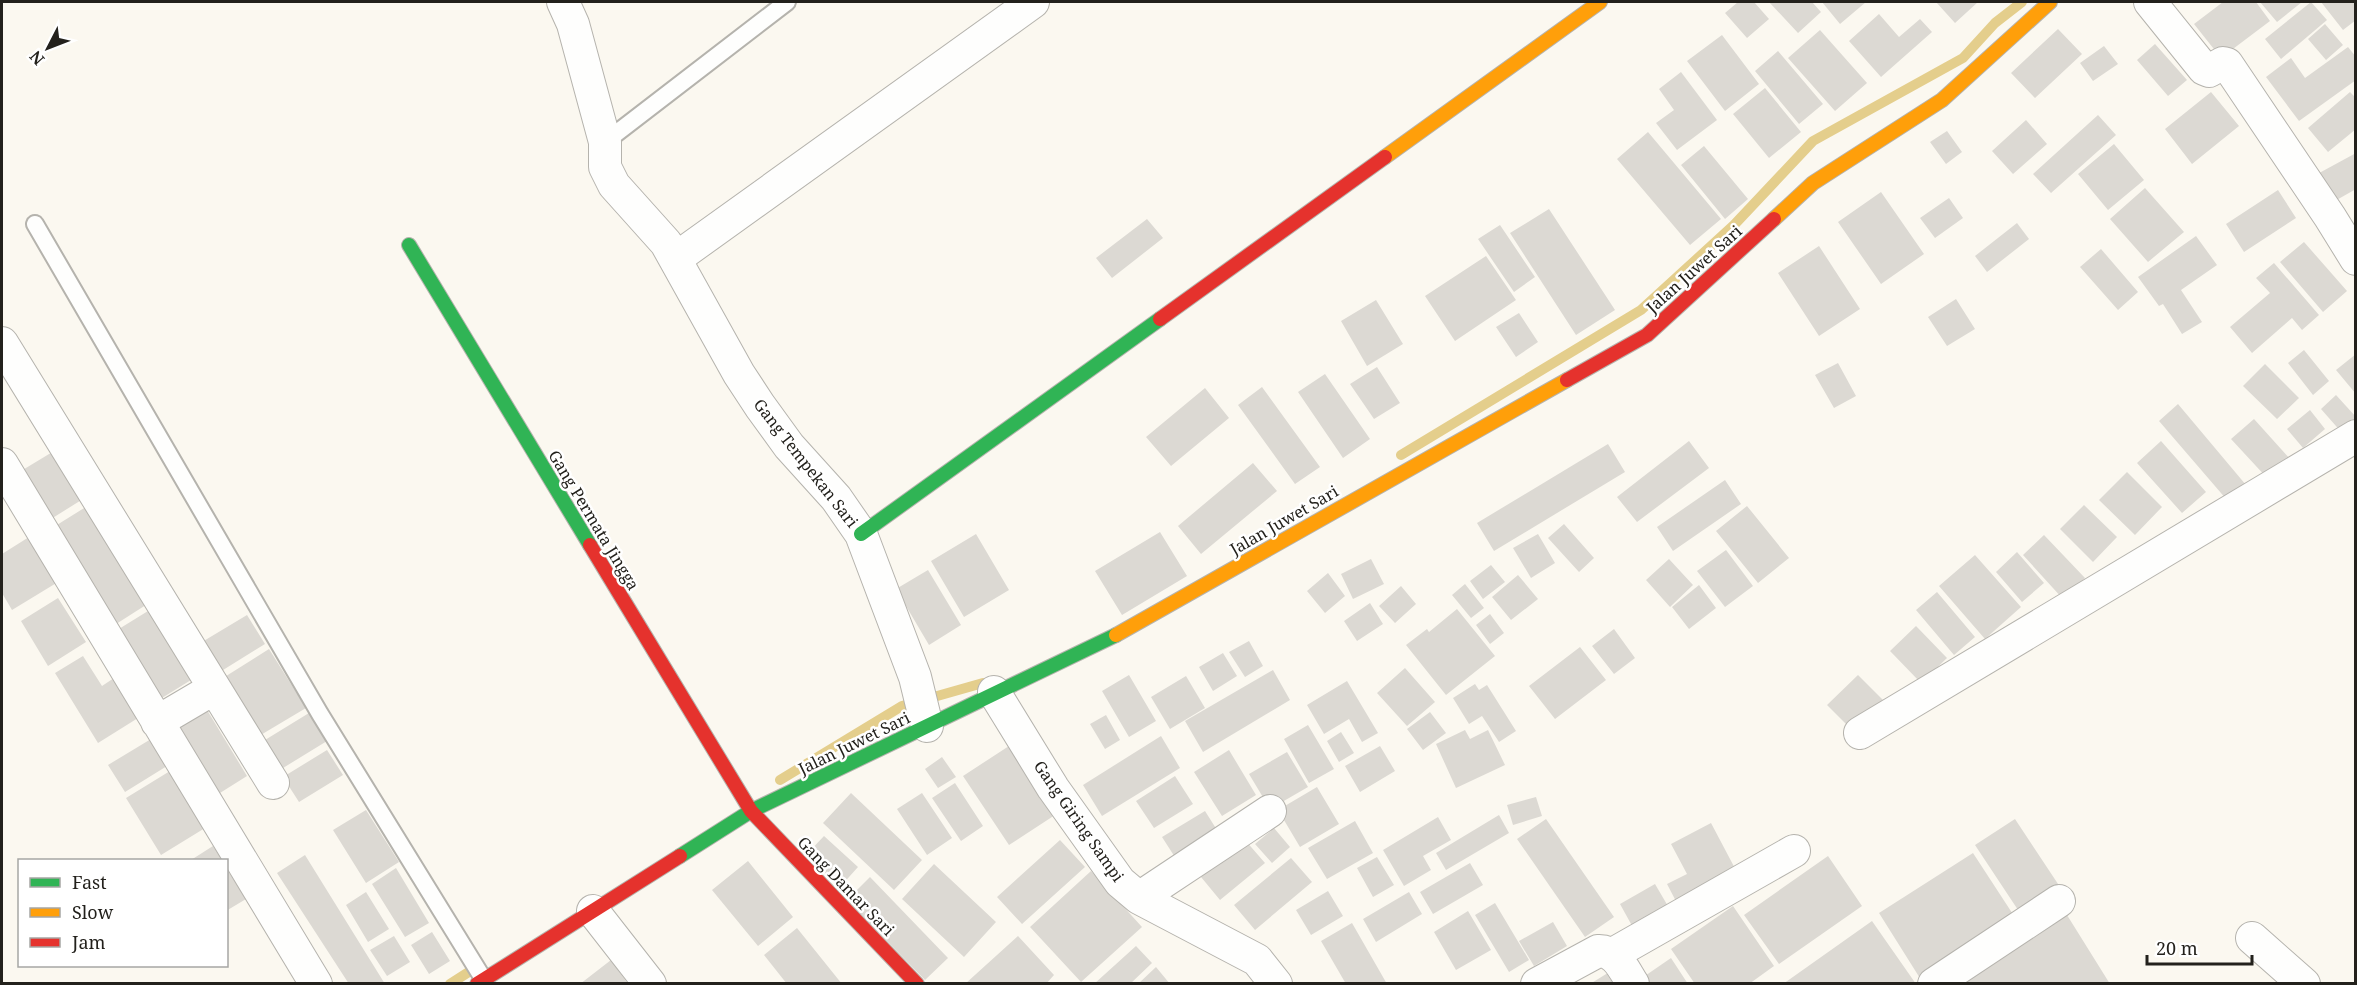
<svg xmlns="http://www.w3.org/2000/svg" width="2357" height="985" font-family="'Noto Serif',serif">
<rect width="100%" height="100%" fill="#fbf8f0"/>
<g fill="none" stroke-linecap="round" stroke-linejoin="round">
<path stroke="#e4ce8c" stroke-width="10" d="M 1401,455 L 1641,310 L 1734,225 L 1813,141 L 1963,58 L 1995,23 L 2022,2
M 780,780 L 902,706 L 983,683
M 450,984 L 475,968"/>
</g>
<path fill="#dcd9d3" d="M 1738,2 L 1754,2 L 1769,19 L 1747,38 L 1725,13 Z
M 1769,2 L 1812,2 L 1821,12 L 1798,33 Z
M 1822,2 L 1866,2 L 1840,24 Z
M 1936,2 L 1978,2 L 1955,23 Z
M 2223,2 L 2256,2 L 2270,21 L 2221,58 L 2194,24 Z
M 2260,2 L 2302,2 L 2277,22 Z
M 2311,2 L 2327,20 L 2281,59 L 2265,39 Z
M 2321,2 L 2356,2 L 2356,20 L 2343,30 Z
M 1879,14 L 1899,37 L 1920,19 L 1932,32 L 1881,77 L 1849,41 Z
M 2325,24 L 2343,45 L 2326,60 L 2308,39 Z
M 2058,29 L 2082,54 L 2035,98 L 2011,73 Z
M 1820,30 L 1867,83 L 1835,111 L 1788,58 Z
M 1722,35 L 1759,84 L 1725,111 L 1687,61 Z
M 2155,44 L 2187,80 L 2168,96 L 2137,60 Z
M 2104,46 L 2118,64 L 2093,81 L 2080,63 Z
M 2348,47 L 2356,57 L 2356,80 L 2299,121 L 2266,77 L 2291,58 L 2305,78 Z
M 1778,51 L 1823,104 L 1799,124 L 1755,71 Z
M 1681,72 L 1717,120 L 1677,150 L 1656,123 L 1674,110 L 1659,89 Z
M 1765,88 L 1801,132 L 1769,158 L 1733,114 Z
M 2211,92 L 2239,126 L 2192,164 L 2165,129 Z
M 2350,92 L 2356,98 L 2356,129 L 2328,152 L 2308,128 Z
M 2098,115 L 2116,135 L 2051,193 L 2033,174 Z
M 2026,120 L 2047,144 L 2013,174 L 1992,151 Z
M 1947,131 L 1962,152 L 1946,164 L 1930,142 Z
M 1648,132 L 1721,219 L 1690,245 L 1617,159 Z
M 2114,144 L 2144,180 L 2108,210 L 2078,174 Z
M 1704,146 L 1748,199 L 1725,219 L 1681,165 Z
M 2356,153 L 2356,189 L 2326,206 L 2310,178 Z
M 2145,188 L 2184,232 L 2148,262 L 2110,219 Z
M 2278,190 L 2296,218 L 2244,252 L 2226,224 Z
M 1881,192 L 1924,254 L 1881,284 L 1838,222 Z
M 1949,198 L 1963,218 L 1935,238 L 1920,218 Z
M 1549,209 L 1615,310 L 1576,335 L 1510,233 Z
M 1147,219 L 1163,238 L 1112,278 L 1096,258 Z
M 2017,223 L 2029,239 L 1987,272 L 1975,256 Z
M 1500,225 L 1535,277 L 1514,292 L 1478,239 Z
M 2196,236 L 2217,265 L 2181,290 L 2202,322 L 2182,334 L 2163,304 L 2159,306 L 2138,277 Z
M 2304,242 L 2347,291 L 2323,312 L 2280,262 Z
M 1819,246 L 1860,309 L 1819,336 L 1778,273 Z
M 2101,249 L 2138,292 L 2118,310 L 2080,267 Z
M 1486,256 L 1516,300 L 1455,341 L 1425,296 Z
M 2274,263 L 2319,315 L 2302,330 L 2292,318 L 2252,353 L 2230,327 L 2270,293 L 2256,278 Z
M 1956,299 L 1975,329 L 1947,346 L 1928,317 Z
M 1376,300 L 1403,344 L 1367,366 L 1341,321 Z
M 1519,313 L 1538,342 L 1516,357 L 1496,327 Z
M 2304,350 L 2329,381 L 2313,395 L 2288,363 Z
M 2356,354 L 2356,394 L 2336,370 Z
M 1838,363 L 1856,396 L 1834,408 L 1815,375 Z
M 2265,364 L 2299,398 L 2277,419 L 2243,386 Z
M 1377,367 L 1400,403 L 1374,419 L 1350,384 Z
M 1325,374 L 1370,439 L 1343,458 L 1298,392 Z
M 1262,387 L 1320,467 L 1295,484 L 1238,405 Z
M 1205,388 L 1229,418 L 1171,466 L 1146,437 Z
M 2336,395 L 2356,417 L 2356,423 L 2343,434 L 2321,409 Z
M 2178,404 L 2246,485 L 2227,500 L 2159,421 Z
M 2310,410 L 2325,429 L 2303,448 L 2287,429 Z
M 2254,419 L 2290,459 L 2268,479 L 2231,439 Z
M 1689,441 L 1709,468 L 1637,522 L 1617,497 Z
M 2161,441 L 2206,492 L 2182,513 L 2137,463 Z
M 1608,444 L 1625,472 L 1494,551 L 1477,523 Z
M 54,451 L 83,499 L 51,519 L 21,471 Z
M 1253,463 L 1277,491 L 1201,554 L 1178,526 Z
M 2127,472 L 2162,507 L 2135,535 L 2099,500 Z
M 1725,480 L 1741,504 L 1673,551 L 1657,527 Z
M 89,505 L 149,603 L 113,626 L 52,528 Z
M 2084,505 L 2117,537 L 2093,562 L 2060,529 Z
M 1747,506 L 1789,558 L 1758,583 L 1716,531 Z
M 1564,524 L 1594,558 L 1579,572 L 1548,538 Z
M 1160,532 L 1187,576 L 1122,615 L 1095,571 Z
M 976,534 L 1009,590 L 964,617 L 931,561 Z
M 1538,534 L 1555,563 L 1531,578 L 1513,548 Z
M 2044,535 L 2085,578 L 2063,599 L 2023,555 Z
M 29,537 L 58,582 L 12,610 L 2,593 L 2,554 Z
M 1726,550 L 1753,586 L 1725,607 L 1697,571 Z
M 2017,552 L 2044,583 L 2022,602 L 1996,572 Z
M 1975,555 L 2021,607 L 1985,639 L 1939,586 Z
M 1371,559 L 1384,584 L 1353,599 L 1341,574 Z
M 1669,559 L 1693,585 L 1670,607 L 1646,580 Z
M 1491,565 L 1505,582 L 1483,599 L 1470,581 Z
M 928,570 L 961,625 L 929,645 L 896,589 Z
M 1328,573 L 1345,596 L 1325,613 L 1307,591 Z
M 1518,575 L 1538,599 L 1511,620 L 1492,597 Z
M 1465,584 L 1484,608 L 1471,618 L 1452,595 Z
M 1699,585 L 1716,608 L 1689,629 L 1672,607 Z
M 1401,586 L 1416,604 L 1395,623 L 1379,606 Z
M 1937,592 L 1975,637 L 1954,655 L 1916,610 Z
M 58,598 L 86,642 L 48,666 L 21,621 Z
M 1370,603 L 1383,624 L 1357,641 L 1344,621 Z
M 1457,609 L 1495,656 L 1446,695 L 1406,645 L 1427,629 L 1429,632 Z
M 148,611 L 191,680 L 157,701 L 114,632 Z
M 1490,614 L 1504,633 L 1490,644 L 1476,625 Z
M 247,615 L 265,644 L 215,675 L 197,645 Z
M 1916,626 L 1947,658 L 1921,683 L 1890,651 Z
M 1614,629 L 1635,658 L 1614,674 L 1592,646 Z
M 1249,641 L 1263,666 L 1245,677 L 1229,652 Z
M 1580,647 L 1606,680 L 1555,719 L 1529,686 Z
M 269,649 L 306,708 L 259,736 L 223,678 Z
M 1223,653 L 1237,676 L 1213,691 L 1199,667 Z
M 83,656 L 102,686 L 114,678 L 138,718 L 98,743 L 55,673 Z
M 1405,668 L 1435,702 L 1407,726 L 1377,693 Z
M 1273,670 L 1290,700 L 1203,752 L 1185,721 Z
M 1129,675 L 1156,721 L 1129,737 L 1102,691 Z
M 1858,675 L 1884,701 L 1853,731 L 1827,705 Z
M 1186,676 L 1205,708 L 1170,729 L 1151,697 Z
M 1347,681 L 1378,733 L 1362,742 L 1349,719 L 1324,734 L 1307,705 Z
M 1475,684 L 1479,690 L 1487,685 L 1516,731 L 1499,742 L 1482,716 L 1469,724 L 1453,698 Z
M 204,705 L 247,776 L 212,798 L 168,728 Z
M 1430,712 L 1446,733 L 1423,750 L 1407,729 Z
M 309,713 L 327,741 L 283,768 L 265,740 Z
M 1106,715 L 1120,740 L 1105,749 L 1090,724 Z
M 1308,725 L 1334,769 L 1309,783 L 1284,739 Z
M 1465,730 L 1470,739 L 1488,730 L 1505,765 L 1456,788 L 1436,744 Z
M 1341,732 L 1354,753 L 1339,762 L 1327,741 Z
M 1161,736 L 1180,768 L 1102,816 L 1083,785 Z
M 151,739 L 167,766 L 125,792 L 108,765 Z
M 1009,746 L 1055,815 L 1009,845 L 963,776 Z
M 1380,746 L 1395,771 L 1360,792 L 1345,766 Z
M 327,750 L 343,775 L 299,802 L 283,777 Z
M 1229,750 L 1256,795 L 1222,816 L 1194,772 Z
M 1287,752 L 1308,787 L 1270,809 L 1249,774 Z
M 942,757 L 956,777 L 938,788 L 925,769 Z
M 170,771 L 205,828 L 161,855 L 126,798 Z
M 1175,776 L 1193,804 L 1154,828 L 1136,801 Z
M 955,783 L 983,826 L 961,841 L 932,798 Z
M 1317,787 L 1339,824 L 1300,847 L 1278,810 Z
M 851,793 L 922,860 L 894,890 L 823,823 Z
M 922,793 L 952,838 L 927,855 L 897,809 Z
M 1536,797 L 1542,816 L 1513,825 L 1507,805 Z
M 366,810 L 399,862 L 366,883 L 333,830 Z
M 1205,811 L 1222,838 L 1180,865 L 1162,837 Z
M 1499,815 L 1509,833 L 1446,870 L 1436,853 Z
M 1438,817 L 1451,840 L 1423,856 L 1431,870 L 1404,886 L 1383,850 Z
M 1546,819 L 1614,917 L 1585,937 L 1517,839 Z
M 2015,819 L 2064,893 L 2024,919 L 1975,845 Z
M 1355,821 L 1373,853 L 1327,879 L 1308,848 Z
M 1711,823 L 1739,876 L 1679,907 L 1667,884 L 1687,874 L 1671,844 Z
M 1274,828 L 1290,847 L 1272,863 L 1255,844 Z
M 824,836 L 858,867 L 840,887 L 806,855 Z
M 1060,840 L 1085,867 L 1022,924 L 997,897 Z
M 1245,840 L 1265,863 L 1220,900 L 1201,877 Z
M 213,846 L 222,860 L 191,860 Z
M 1973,853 L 2018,922 L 1923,983 L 1879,913 Z
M 305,855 L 385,984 L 349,984 L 277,873 Z
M 1828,856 L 1862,906 L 1779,964 L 1744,915 Z
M 1377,857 L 1394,885 L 1373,897 L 1357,868 Z
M 1291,858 L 1312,882 L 1255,930 L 1234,905 Z
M 748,861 L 793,917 L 758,946 L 712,890 Z
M 1470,863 L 1483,885 L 1433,914 L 1420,892 Z
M 934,864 L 996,922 L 964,957 L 902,899 Z
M 226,868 L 246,899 L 226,911 Z
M 396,868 L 429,923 L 405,937 L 372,884 Z
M 1091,871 L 1142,927 L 1081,982 L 1030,927 Z
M 870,877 L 948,958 L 925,980 L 847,900 Z
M 1655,884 L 1672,913 L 1636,933 L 1620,904 Z
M 1328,891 L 1343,916 L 1311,935 L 1296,910 Z
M 366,892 L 389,929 L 368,942 L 346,905 Z
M 1409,892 L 1422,914 L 1376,942 L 1363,919 Z
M 1495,903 L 1529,960 L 1509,972 L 1475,915 Z
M 1733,906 L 1774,966 L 1749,984 L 1695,984 L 1671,949 Z
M 1468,911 L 1491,950 L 1456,970 L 1434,932 Z
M 2067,915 L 2110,984 L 1958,984 Z
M 1872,921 L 1916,984 L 1783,984 Z
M 1553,922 L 1567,946 L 1534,966 L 1519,941 Z
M 1352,923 L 1387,984 L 1346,984 L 1321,941 Z
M 797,928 L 842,984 L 787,984 L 764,955 Z
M 432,932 L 450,961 L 429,974 L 411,945 Z
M 394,936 L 410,962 L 387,976 L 370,950 Z
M 1018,936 L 1054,975 L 1046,984 L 965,984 Z
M 1136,946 L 1152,963 L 1130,984 L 1094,984 Z
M 1671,958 L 1688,984 L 1641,984 L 1639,980 Z
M 611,960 L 628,984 L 580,984 Z
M 1156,967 L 1170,984 L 1138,984 Z
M 1611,971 L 1619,984 L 1590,984 Z"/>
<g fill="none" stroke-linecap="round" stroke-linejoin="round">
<defs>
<path id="lane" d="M 605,142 L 787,2
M 35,224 L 320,714 L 484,980"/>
<path id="street" d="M 563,2 L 573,24 L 605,142 L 605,167 L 614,185 L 666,243 L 739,374 L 760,406 L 789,446 L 836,498 L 861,534 L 915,677 L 927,726
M 2150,2 L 2204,69 L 2209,71 L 2223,63 L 2227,64 L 2330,217 L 2356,259
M 675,259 L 1033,2
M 2,343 L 273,783
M 2,464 L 316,984
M 994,692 L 1053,788 L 1120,882 L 1139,898 L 1257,960 L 1276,984
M 157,722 L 213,689
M 1860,733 L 2356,436
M 1139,898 L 1270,811
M 593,911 L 650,984
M 2252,938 L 2304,984
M 1613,954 L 1794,851
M 1537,984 L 1598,951 C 1616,950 1624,970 1633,984
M 1934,984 L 2059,901"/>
<path id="fast" d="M 409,245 L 590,545
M 861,534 L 1160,319
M 680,856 L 751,811 L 1116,635"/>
<path id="slow" d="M 1385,157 L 1600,2
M 1774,219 L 1813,183 L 1942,100 L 2050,2
M 1116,635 L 1567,380"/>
<path id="jam" d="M 1160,319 L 1385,157
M 1567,380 L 1647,335 L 1774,219
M 590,545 L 751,811 L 917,984
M 477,984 L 680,856"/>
</defs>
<use href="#lane" stroke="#b5b3ad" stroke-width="20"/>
<use href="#street" stroke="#b5b3ad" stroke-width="34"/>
<use href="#fast" stroke="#b5b3ad" stroke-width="16"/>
<use href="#slow" stroke="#b5b3ad" stroke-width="16"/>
<use href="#jam" stroke="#b5b3ad" stroke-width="16"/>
<use href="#lane" stroke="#fefefd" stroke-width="16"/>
<use href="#street" stroke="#fefefd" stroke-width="32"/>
<use href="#fast" stroke="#30b455" stroke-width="14"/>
<use href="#slow" stroke="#ff9f0a" stroke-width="14"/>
<use href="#jam" stroke="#e5322d" stroke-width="14"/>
</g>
<g text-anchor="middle" stroke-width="5" stroke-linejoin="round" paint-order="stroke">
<g font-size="16" fill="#23211c" stroke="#fff">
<text transform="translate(1694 269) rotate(-42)" y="6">Jalan Juwet Sari</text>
<text transform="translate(806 463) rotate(52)" y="6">Gang Tempekan Sari</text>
<text transform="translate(594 520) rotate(59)" y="6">Gang Permata Jingga</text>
<text transform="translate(1284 520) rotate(-30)" y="6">Jalan Juwet Sari</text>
<text transform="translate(854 743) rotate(-26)" y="6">Jalan Juwet Sari</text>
<text transform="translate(1079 821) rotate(55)" y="6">Gang Giring Sampi</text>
<text transform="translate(846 886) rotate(46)" y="6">Gang Damar Sari</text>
</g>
</g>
<rect width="2357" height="985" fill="none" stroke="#23211c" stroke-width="6"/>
<rect x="18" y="859" width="210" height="108" fill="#ffffff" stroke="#a7a6a4" stroke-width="1.5"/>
<rect x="30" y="878" width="30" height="9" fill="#30b455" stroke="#a7a6a4" stroke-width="1.5"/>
<text x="72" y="889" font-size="18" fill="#23211c">Fast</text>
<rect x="30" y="908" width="30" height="9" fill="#ff9f0a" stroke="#a7a6a4" stroke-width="1.5"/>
<text x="72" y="919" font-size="18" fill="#23211c">Slow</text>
<rect x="30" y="938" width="30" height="9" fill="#e5322d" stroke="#a7a6a4" stroke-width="1.5"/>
<text x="72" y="949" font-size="18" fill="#23211c">Jam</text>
<g transform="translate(48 48) rotate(228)" stroke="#ffffff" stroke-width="4.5" paint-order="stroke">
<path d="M0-4.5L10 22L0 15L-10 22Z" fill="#23211c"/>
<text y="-9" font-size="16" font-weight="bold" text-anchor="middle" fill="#23211c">N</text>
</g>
<path d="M2147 955v9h105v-9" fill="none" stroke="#23211c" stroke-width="3"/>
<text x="2156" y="955" font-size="18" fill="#23211c" stroke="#ffffff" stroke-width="4.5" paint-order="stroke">20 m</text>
</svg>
